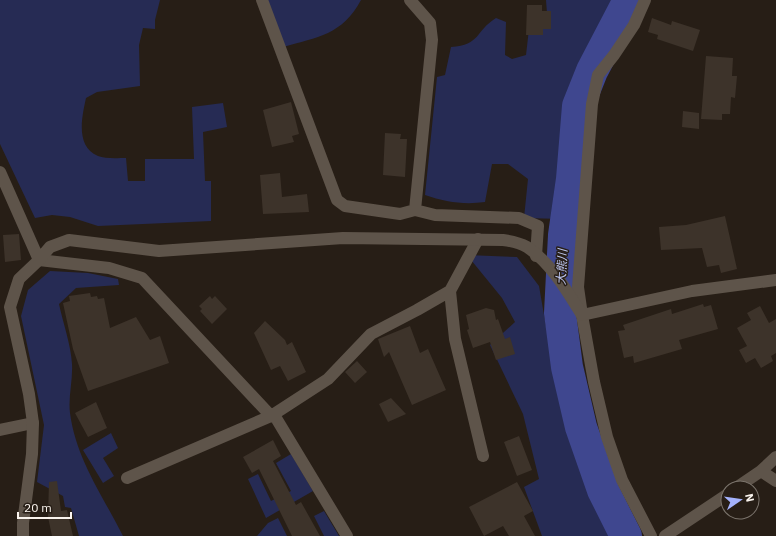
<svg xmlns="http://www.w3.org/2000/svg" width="776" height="536" font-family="'IBM Plex Sans','Noto Sans JP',sans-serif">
<rect width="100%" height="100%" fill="#271e16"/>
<path fill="#262b54" d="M 0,0 L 160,0 L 155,20 L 155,29 L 143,28 L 139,45 L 140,86 L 97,92 L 86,98 C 82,117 75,146 98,156 C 105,159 118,158 126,158 L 128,181 L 145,181 L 145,159 L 194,159 L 192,107 L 223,103 L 227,127 L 203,132 L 205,181 L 211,181 L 211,221 L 98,226 L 70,217 L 52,215 L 35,218 L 0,144 Z
M 266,0 L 361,0 C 342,35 318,37 283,47 Z
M 546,0 L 634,0 L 595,73 L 582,107 L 579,149 L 568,181 L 563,219 L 524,218 L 528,179 L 508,164 L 492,164 L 485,202 C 464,205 445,202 425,195 L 437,77 L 445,75 L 451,47 C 481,45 475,31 496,18 L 506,22 L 505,55 L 512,59 L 526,55 L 529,29 L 548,27 Z
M 467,255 L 517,257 L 539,286 L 557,390 L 612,536 L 542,536 L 524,487 L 539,479 L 523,414 L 490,345 L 515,322 L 502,298 Z
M 50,271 L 88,273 L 118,279 L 119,285 L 76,288 L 59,304 C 63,323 71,345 72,364 C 73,380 68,397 70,413 C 76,459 103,496 123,536 L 79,536 L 71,508 L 65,507 L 63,496 L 37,482 L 44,425 L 21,316 L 28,290 Z
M 111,433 L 118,448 L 103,458 L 114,476 L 103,483 L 83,450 Z
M 291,454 L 313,491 L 266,518 L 248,479 L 258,474 L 271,501 L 291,491 L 276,463 Z
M 324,511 L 339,536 L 324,536 L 314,516 Z
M 278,518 L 287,536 L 257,536 L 268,523 Z"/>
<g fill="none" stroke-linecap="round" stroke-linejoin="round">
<path stroke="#3f478f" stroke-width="32" d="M 626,536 L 603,490 L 581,427 L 567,367 L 560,313 L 564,235 L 572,179 L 578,106 L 592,71 L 629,0"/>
</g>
<path fill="#3d332a" d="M 527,5 L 542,5 L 542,11 L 551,11 L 551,29 L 543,29 L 543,35 L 526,35 Z
M 652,18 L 671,25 L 672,21 L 700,30 L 693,51 L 657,39 L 658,35 L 648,32 Z
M 706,56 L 733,58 L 732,76 L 737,76 L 735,98 L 731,97 L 730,114 L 722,114 L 722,120 L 701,119 Z
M 291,102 L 299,134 L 292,136 L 294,142 L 272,147 L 263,110 Z
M 683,111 L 699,113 L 699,129 L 682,127 Z
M 385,133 L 401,134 L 400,139 L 407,139 L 405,177 L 383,175 Z
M 280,173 L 282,197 L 307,194 L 309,212 L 263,214 L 260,175 Z
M 725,216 L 737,269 L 721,273 L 719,265 L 707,267 L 702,248 L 661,250 L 659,227 L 686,225 Z
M 19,234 L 21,260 L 5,262 L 3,235 Z
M 90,293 L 91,297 L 97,296 L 98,299 L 104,298 L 110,328 L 136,317 L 150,340 L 160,336 L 169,363 L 88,391 L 73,349 L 63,303 L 70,301 L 69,296 Z
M 210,296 L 212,299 L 215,296 L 227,309 L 212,324 L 200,311 L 202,309 L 199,306 Z
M 703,304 L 704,307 L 711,305 L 718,329 L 679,340 L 682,349 L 634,363 L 633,356 L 624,358 L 618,331 L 625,330 L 623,325 L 671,309 L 672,314 Z
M 760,306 L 769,323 L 776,319 L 776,353 L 771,356 L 773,361 L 761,368 L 755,358 L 746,363 L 739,350 L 747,346 L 737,328 L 751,320 L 747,313 Z
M 486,308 L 494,310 L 496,320 L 498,319 L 505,339 L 510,337 L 515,354 L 496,360 L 490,342 L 473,348 L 467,330 L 469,329 L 466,315 Z
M 265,321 L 285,340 L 287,345 L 292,342 L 306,372 L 288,381 L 280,366 L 271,370 L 254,333 Z
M 410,326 L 420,353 L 428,349 L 446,390 L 412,405 L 389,352 L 384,357 L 378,339 Z
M 357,361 L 367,372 L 355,383 L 345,372 Z
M 391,398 L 406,414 L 388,422 L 379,404 Z
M 96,402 L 107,428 L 88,437 L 75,413 Z
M 519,436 L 532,470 L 517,476 L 504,442 Z
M 273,440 L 281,456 L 273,461 L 296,505 L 301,502 L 320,536 L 292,536 L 259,469 L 252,473 L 243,457 Z
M 57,481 L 61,511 L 67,510 L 73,536 L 52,536 L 48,517 L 49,482 Z
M 517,482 L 533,511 L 524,516 L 535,536 L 509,536 L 503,526 L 484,536 L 469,507 Z"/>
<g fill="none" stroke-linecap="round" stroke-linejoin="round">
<path stroke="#5e544a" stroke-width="12" d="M 262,0 L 337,200 L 345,206 L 400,214 L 415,210
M 410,0 L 430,23 L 432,40 L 415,210 L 435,215 L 519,218 L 538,226 L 536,256
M 645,0 L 634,25 L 614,55 L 598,75 L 592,104 L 578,287 L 582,315 L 594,382 L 607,437 L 622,480 L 651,536
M 39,260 L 109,268 L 142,278 L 271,416 L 276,418 L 347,536
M 450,291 L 455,339 L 483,456
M 0,430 L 33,423
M 761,471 L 776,481
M 127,478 L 271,416 L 328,379 L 371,334 L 417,310 L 450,291 L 478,239
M 736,488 L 761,471 L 776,457
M 665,536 L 728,494"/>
<path stroke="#5e544a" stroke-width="12" d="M 0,172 L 39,260 L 19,279 L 10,307 L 29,394 L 33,423 L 32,454 L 23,523 L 23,536
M 39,260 L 50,247 L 69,240 L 159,251 L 343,238 L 503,240 C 511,241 520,243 527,247 C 551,263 567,291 582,315 L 692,291 L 776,280"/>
</g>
<g text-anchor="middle" stroke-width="3" stroke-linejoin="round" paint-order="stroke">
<g font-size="12" font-style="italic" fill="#bdc6ef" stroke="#271e16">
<text transform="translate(562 267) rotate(-87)" y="4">大熊川</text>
</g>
</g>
<g transform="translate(740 500) rotate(77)"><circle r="19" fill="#271e16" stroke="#7b746c"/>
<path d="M0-3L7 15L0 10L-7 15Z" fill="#a4b2fc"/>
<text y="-6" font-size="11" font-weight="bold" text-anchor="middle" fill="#faf4ee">N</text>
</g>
<path d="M18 512v6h53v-6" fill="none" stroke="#faf4ee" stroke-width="2"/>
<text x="24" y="512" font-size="12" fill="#faf4ee" stroke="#271e16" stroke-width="3" paint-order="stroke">20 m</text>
</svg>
